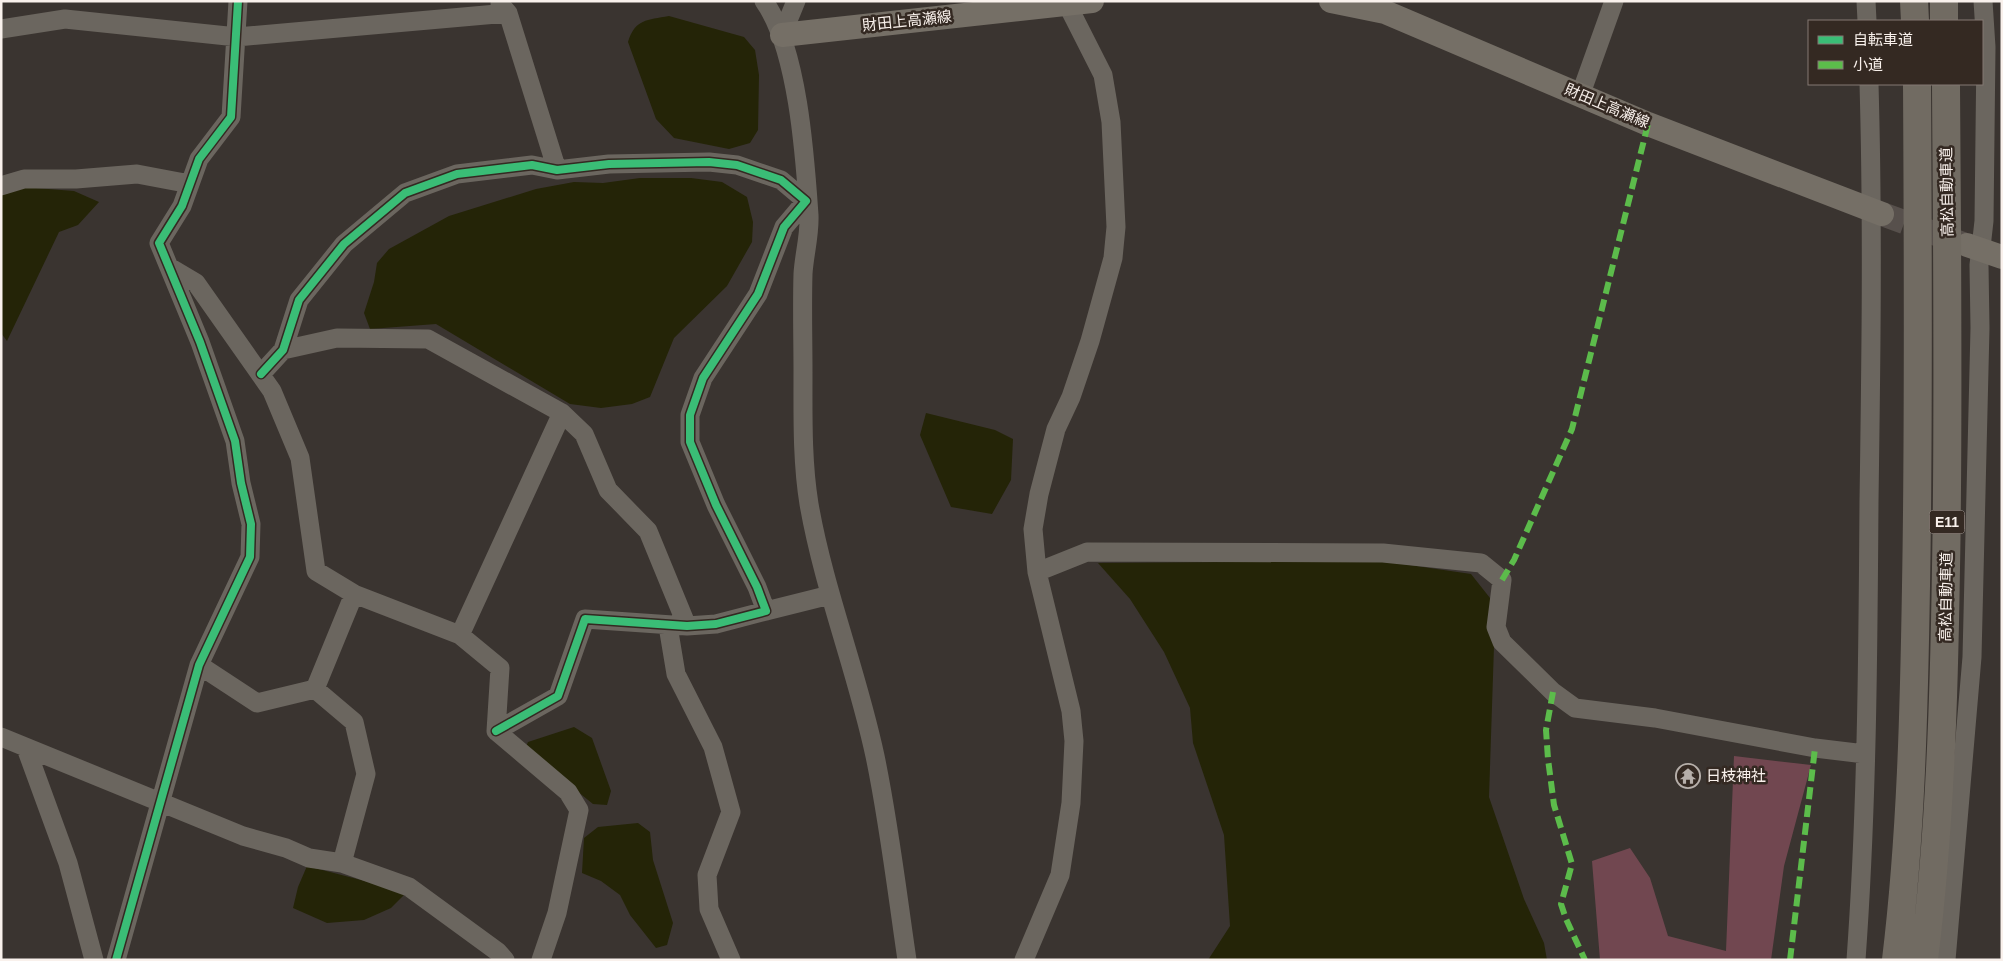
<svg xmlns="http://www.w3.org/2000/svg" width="2003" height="961" font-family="Arial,'Noto Sans JP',sans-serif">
<rect width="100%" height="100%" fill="#3a3430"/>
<path fill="#714750" d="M 1734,756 L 1811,765 L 1784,866 L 1771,960 L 1600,960 L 1592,861 L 1630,848 L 1650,878 L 1668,936 L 1726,951 Z"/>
<path fill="#242407" d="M 669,16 L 744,37 L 755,50 L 759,75 L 758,130 L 750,143 L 729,149 L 674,138 L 656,119 L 628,42 C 635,19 647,20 669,16 Z
M 640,178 L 691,178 L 722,182 L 747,197 L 753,222 L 752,242 L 727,286 L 674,338 L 650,397 L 632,404 L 601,408 L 570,404 L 436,324 L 370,329 L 364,313 L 374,282 L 377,263 L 389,249 L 449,216 L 536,189 L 574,182 L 603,183 Z
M 22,187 L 74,191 L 99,202 L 78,225 L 59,232 L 7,341 L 1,333 L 1,194 Z
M 926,413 L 995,430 L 1013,439 L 1011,480 L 992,514 L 951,507 L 920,435 Z
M 1382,561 L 1471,574 L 1490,598 L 1494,646 L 1489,797 L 1524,899 L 1544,943 L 1547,960 L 1208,960 L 1230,926 L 1224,835 L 1193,743 L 1190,708 L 1164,652 L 1130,599 L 1098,563 Z
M 574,727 L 592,738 L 611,791 L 607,805 L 593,804 L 525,749 L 528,742 Z
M 638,823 L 650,832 L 653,860 L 673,923 L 667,945 L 656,948 L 630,915 L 620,895 L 601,881 L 582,873 L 584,838 L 598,827 Z
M 307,866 L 407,892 L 391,908 L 364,920 L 327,923 L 293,908 L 298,887 Z"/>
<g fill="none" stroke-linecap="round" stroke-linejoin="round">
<path stroke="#57504c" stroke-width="24" stroke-dasharray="24 12" stroke-linecap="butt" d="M 1882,214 L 1963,244"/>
<path stroke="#6b665f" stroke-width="19" d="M 764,1 C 798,49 805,157 809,215 C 810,235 804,255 803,274 C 802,307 803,340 803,372 C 803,416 802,461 809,504 C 824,590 857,671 875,756 C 889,823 897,892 907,960
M 1866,1 L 1867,21
M 500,4 L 508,13 L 557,170
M 1,29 L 65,19 L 237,37 L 508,13
M 782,35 L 796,1
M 1580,96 L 1614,1
M 1,186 L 24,179 L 76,179 L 137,174 L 190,184
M 169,267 L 196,283 L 272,391 L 300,458 L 316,571 L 354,594 L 460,635 L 500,668 L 496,731 L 568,792 L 579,810 L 557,913 L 541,960
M 283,350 L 337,338 L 428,339 L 562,413 L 584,434 L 608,490 L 648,531 L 687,626
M 261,374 L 283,350 L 299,300 L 344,244 L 405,193 L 457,174 L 532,165 L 557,170 L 609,164 L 709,162 L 737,165 L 781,180 L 806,201 L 784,227 L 758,294 L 703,378 L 690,415 L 690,442 L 716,505 L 757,587 L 766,611 L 716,624 L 687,626 L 585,619 L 558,696 L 496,731
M 1037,572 L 1087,552 L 1383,553 L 1481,563 L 1502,580 L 1496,627 L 1502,642 L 1553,692 L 1575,708 L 1655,718 L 1815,748 L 1865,754
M 766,611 L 830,595
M 668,626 L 676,674 L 713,747 L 731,812 L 707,875 L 709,909 L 731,960
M 460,635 L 562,413
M 199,665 L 257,703 L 315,689 L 354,594
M 315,689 L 354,722 L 366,774 L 342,863
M 1,737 L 243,836 L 286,848 L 309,858 L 342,863 L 409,887 L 498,952 L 505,960
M 26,748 L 68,863 L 94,960
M 116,960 L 199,665 L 250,557 L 251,524 L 241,483 L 235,441 L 200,342 L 159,243 L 182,206 L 199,159 L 231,117 L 238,1
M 1024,960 L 1060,875 L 1071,803 L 1074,741 L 1071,711 L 1037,572 L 1033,529 L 1039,494 L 1056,429 L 1071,397 L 1090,341 L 1113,258 L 1116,227 L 1111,122 L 1103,75 L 1067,4
M 1856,960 C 1867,808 1868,654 1869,502 C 1871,363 1873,223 1869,84
M 1946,960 L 1972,657 L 1980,328 L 1979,265 L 1984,221 L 1986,47 L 1983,1"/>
<path stroke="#756f66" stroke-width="24" d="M 1331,1 L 1385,12 L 1648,124 L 1882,214
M 782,35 L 1092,1
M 1967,245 L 2002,257"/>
<path stroke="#716b62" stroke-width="28" d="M 1914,1 L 1915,21
M 1944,1 L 1944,21
M 1896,960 C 1911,836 1914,711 1916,586 C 1919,419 1918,251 1917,84
M 1924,960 C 1940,830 1944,699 1946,568 C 1949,407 1947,245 1946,84"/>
<path stroke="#5cbc4b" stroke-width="6" stroke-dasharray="12 6" stroke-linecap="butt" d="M 1502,580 L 1514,560 L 1572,429 L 1648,124
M 1553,692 L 1546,730 L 1548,759 L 1554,805 L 1572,864 L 1561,904 L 1566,919 L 1585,960
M 1790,960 L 1815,748"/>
<defs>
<path id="cycleway" d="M 261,374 L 283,350 L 299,300 L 344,244 L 405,193 L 457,174 L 532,165 L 557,170 L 609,164 L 709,162 L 737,165 L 781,180 L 806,201 L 784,227 L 758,294 L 703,378 L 690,415 L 690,442 L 716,505 L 757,587 L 766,611 L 716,624 L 687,626 L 585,619 L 558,696 L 496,731
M 116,960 L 199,665 L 250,557 L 251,524 L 241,483 L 235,441 L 200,342 L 159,243 L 182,206 L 199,159 L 231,117 L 238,1"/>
</defs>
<use href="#cycleway" stroke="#342922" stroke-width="11"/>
<use href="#cycleway" stroke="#3abd76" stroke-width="8"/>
</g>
<defs>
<symbol id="temple-ring" viewBox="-11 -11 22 22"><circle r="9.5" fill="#342922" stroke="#b6afaa" stroke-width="1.5"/><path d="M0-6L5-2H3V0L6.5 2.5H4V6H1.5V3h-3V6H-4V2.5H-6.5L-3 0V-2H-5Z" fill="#b6afaa"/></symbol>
</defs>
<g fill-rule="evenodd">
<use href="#temple-ring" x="1674" y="762" width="28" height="28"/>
</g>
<g text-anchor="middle" stroke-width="5" stroke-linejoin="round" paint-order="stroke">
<rect fill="#342922" stroke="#beb5af" stroke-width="1" x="1929.5" y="510.5" width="35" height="23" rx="4"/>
<g font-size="14" font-weight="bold" fill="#f9f1ec">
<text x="1947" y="527">E11</text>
</g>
<g font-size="15" fill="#f9f1ec" stroke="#342922">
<text transform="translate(907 21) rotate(-6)" y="5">財田上高瀬線</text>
<text transform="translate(1607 106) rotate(23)" y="5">財田上高瀬線</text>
<text transform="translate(1947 192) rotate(-91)" y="5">高松自動車道</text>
<text transform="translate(1946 597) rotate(-89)" y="5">高松自動車道</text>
</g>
<g font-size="15" fill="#f9f1ec" stroke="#342922" text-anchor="start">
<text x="1706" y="781">日枝神社</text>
</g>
</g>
<rect width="2003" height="961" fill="none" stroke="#f9f1ec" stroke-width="5"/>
<rect x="1808" y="20" width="175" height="65" fill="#342922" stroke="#837973"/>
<rect x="1818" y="36" width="25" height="8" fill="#3abd76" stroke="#837973"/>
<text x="1853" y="45" font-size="15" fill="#f9f1ec">自転車道</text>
<rect x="1818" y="61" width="25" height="8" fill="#5cbc4b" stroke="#837973"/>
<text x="1853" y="70" font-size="15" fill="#f9f1ec">小道</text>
</svg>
